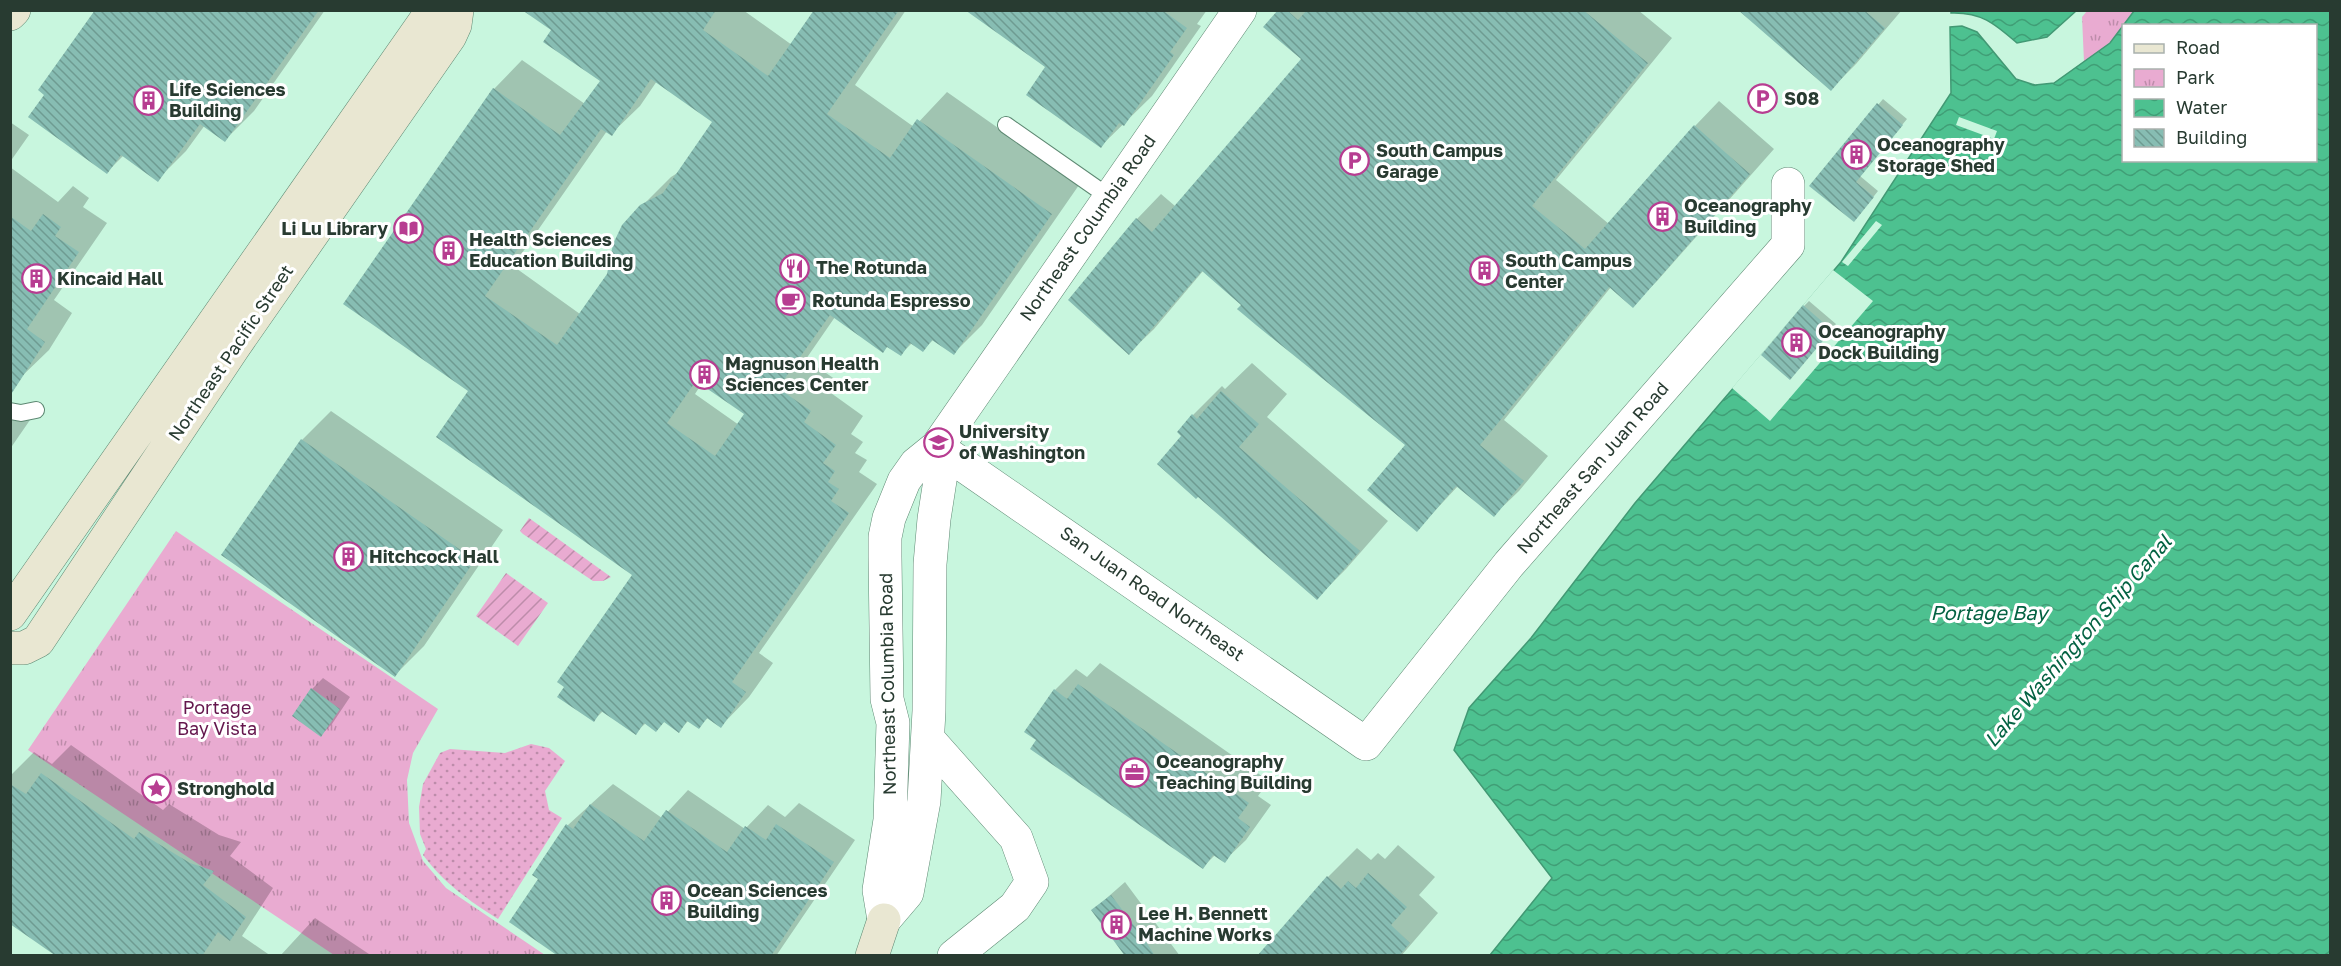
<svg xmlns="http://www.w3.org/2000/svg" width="2341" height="966" font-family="'Golos Text',sans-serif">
<defs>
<pattern id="grass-dots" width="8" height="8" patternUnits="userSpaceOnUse" patternTransform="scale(1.5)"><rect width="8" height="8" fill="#e9abd1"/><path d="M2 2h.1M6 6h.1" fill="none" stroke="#bd8caa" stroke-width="1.8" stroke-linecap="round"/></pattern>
<pattern id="park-tufts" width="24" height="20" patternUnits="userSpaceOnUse" patternTransform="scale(1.5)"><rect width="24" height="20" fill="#e9abd1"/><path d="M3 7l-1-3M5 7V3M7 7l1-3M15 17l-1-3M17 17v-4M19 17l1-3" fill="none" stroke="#bd8caa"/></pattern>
<pattern id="garden-furrows" width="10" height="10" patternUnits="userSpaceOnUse" patternTransform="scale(1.5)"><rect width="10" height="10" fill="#e9abd1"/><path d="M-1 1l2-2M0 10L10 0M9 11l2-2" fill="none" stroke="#bd8caa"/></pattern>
<pattern id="water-waves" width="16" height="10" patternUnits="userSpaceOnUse" patternTransform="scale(1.5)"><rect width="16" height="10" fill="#4dc190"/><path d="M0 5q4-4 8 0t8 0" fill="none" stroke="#409e76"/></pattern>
<pattern id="building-back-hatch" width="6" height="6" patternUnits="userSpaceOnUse" patternTransform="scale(1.5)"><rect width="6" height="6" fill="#87bdb3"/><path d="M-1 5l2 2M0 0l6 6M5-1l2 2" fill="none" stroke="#6e9b92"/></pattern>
</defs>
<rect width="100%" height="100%" fill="#c8f6de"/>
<path fill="url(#grass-dots)" d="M 531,744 L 549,748 L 565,761 L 545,791 L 549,810 L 562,818 L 498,919 C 467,899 445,884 423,855 L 426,849 L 420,834 L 419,807 L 423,784 L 440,753 L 450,749 L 505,753 Z"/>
<path fill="url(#park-tufts)" d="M 2087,11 L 2134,11 L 2110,43 L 2084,62 L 2082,17 Z
M 176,531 L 438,709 L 413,753 L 407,780 L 409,823 L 423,861 L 446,888 L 545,955 L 334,955 L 28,750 Z"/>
<path fill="url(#garden-furrows)" d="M 529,518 L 611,577 L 603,581 L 593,581 L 523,534 L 520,531 Z
M 506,573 L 548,603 L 518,646 L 476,616 Z"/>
<path fill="url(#water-waves)" stroke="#429974" stroke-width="1.5" fill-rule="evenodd" d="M 1951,11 L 1951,10 L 2076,11 L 2047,37 L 2017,43 C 1995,24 1982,12 1951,13 Z
M 2134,11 L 2330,11 L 2330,955 L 1490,955 L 1552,878 L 1454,750 L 1469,708 L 1531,638 L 1635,503 L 1841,262 L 1951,93 L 1950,27 L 1962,26 L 1977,32 L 2016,79 L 2035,85 L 2054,83 L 2110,43 ZM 2124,26 L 2316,26 L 2316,160 L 2124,160 Z"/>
<path fill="#c8f6de" d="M 1959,117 L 1997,131 L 1994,139 L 1956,125 Z
M 1876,221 L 1882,225 L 1848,266 L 1842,262 Z
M 1833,270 L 1873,301 L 1770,421 L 1732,388 Z"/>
<path fill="#0003" fill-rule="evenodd" d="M 97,10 L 325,10 L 254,111 L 225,140 L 205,125 L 186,151 L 157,180 L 124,155 L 107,172 Z
M 552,10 L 743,10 L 792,45 L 816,10 L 906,10 L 855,85 L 914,127 L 947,92 L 1079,185 L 982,325 L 954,353 L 934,339 L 923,350 L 912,343 L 901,354 L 835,317 L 806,359 L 839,382 L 831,393 L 863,416 L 851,434 L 863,442 L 855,453 L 867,460 L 859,472 L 877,484 L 759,653 L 773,663 L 749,697 L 721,726 L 709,717 L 698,727 L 689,720 L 679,731 L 665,721 L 656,730 L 646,723 L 635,733 L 603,711 L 594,720 L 634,575 L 470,391 L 494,89 L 522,60 L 585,104 L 602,81 L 553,30 ZM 657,81 L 714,122 L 679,172 L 671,177 L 632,216 L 608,274 L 580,314 L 513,266 L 607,131 L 611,134 L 640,106 ZM 702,383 L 746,414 L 739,425 L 695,394 Z
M 968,10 L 1207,10 L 1197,24 L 1201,26 L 1152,96 L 1101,146 L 1047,66 Z
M 1279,10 L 1638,10 L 1672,38 L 1556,180 L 1609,224 L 1695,126 L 1719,101 L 1774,149 L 1657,281 L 1632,306 L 1611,287 L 1504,420 L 1548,456 L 1519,491 L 1494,515 L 1458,486 L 1417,530 L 1408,445 L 1203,271 L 1154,329 L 1129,353 L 1137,219 L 1161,194 L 1175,206 L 1303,59 Z
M 1741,10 L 1902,10 L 1856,64 L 1831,89 Z
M 1883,99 L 1907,119 L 1860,176 L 1878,191 L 1859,215 L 1811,185 Z
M 10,122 L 29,135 L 10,162 Z
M 10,167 L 58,202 L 73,186 L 89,198 L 83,207 L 107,223 L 54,300 L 72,313 L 49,350 L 20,378 L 10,372 Z
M 1809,301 L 1836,324 L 1795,373 L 1804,306 Z
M 1252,363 L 1287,394 L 1267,417 L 1388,521 L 1346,569 L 1317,598 L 1183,436 L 1193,415 L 1222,386 L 1225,389 Z
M 10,407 L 30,420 L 10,449 Z
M 331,411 L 503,530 L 424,646 L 395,675 L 223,555 L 302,440 Z
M 1100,663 L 1269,781 L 1258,796 L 1271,805 L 1246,840 L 1224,861 L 1215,855 L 1203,867 L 1038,740 L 1055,690 L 1076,669 L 1087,677 Z
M 323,678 L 350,697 L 332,724 L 321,735 L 312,689 Z
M 71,745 L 163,810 L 169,804 L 219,835 L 241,842 L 230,856 L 273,888 L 242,936 L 271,956 L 59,956 L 10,923 L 10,776 L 34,752 L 52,764 Z
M 613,784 L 662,818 L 688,790 L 745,829 L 768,805 L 785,817 L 799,803 L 855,840 L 776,956 L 561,956 L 540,879 L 568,825 Z
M 1398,845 L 1435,877 L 1419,895 L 1438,913 L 1401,956 L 1259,956 L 1328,877 L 1357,848 L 1371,860 L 1378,853 L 1385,859 Z
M 1125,882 L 1180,956 L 1127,956 L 1093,910 Z
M 315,918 L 372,956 L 280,956 Z"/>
<path fill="url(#building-back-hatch)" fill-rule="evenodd" d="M 95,10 L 319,10 L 225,142 L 200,124 L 158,182 L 121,155 L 107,174 L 28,117 L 44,95 L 38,90 Z
M 522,10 L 716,10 L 703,30 L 768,76 L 814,10 L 899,10 L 827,114 L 890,158 L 917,119 L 1052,214 L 954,355 L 932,340 L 923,352 L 910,343 L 901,356 L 887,347 L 883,353 L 830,315 L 778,388 L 811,411 L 804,422 L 836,445 L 823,463 L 835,471 L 828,482 L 839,489 L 831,501 L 849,513 L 732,682 L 746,692 L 721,728 L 707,718 L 699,729 L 687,721 L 679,733 L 664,722 L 656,732 L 644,723 L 636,735 L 601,711 L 594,722 L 557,697 L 564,687 L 557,682 L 632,575 L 436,437 L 468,391 L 343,304 L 493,88 L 560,135 L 600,81 L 543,42 L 551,30 ZM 651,79 L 712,122 L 663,193 L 640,205 L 622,225 L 613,244 L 607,274 L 557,345 L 485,296 L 601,129 L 612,136 ZM 696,381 L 744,414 L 715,456 L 667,423 Z
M 965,10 L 1162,10 L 1187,28 L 1170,52 L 1174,55 L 1124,126 L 1119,123 L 1101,148 L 1026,95 L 1045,67 Z
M 1278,10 L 1287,10 L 1298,20 L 1307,10 L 1583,10 L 1648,63 L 1532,206 L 1585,249 L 1694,125 L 1750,174 L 1633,308 L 1609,287 L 1480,445 L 1524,481 L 1494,517 L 1456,486 L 1417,532 L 1367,490 L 1405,445 L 1256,325 L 1237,309 L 1241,305 L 1202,271 L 1129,355 L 1068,300 L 1136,218 L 1152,232 L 1301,59 L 1263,27 Z
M 1738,10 L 1864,10 L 1885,28 L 1831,91 Z
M 1877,103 L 1903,125 L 1856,182 L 1874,197 L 1854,222 L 1809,186 Z
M 43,214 L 61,227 L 55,236 L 79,252 L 27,329 L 45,342 L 10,396 L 10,216 L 31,231 Z
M 1803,305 L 1832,330 L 1790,380 L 1761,355 Z
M 1221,391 L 1259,424 L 1239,447 L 1360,551 L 1317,600 L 1198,497 L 1196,499 L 1157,464 L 1181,436 L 1177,432 L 1192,414 L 1197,419 Z
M 301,439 L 475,560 L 395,677 L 221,555 Z
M 1078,684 L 1249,803 L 1238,818 L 1250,827 L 1225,863 L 1213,855 L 1203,869 L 1030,749 L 1036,740 L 1024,732 L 1054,689 L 1067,699 Z
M 311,688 L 340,709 L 321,737 L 292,716 Z
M 41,773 L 134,839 L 139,832 L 190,863 L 214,871 L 203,885 L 246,917 L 230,941 L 218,932 L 202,956 L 56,956 L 10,924 L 10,784 L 26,794 Z
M 590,804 L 644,841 L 666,810 L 727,852 L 745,826 L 766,840 L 776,824 L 834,862 L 771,956 L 558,956 L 509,922 L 538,879 L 532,875 L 566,824 L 573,829 Z
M 1368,873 L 1407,907 L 1391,925 L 1410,943 L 1399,956 L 1257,956 L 1327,876 L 1341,889 L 1348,881 L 1356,888 Z
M 1111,895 L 1143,937 L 1155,956 L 1125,956 L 1091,910 Z"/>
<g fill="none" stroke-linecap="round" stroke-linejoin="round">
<defs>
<path id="lane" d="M 1006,125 L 1109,197
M 10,411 L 21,413 L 36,410"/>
<path id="street" d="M 937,447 L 1366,744 L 1509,564 L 1788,245 L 1788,184
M 928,739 L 1016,838 L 1032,882 L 1015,907 L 954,956
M 884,920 L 879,890 L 890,820 L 893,723 L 887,699 L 885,557 L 885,537 L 889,518 L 904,481 L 916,464 L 937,447 L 1240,10
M 884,920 L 907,893 L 924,801 L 929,711 L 930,564 L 934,519 L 941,474 L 937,447"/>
<path id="secondary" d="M 10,14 L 14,10
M 10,614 L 430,14 L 434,10
M 10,648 L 24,648 L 38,641 L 233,348 L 450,36 L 455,25 L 457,10
M 872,956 L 884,920"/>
</defs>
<use href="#lane" stroke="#5d8872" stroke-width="18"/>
<use href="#street" stroke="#5d8872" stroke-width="34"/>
<use href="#secondary" stroke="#5d8872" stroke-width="34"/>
<use href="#lane" stroke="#fff" stroke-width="16"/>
<use href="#street" stroke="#fff" stroke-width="33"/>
<use href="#secondary" stroke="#e9e7d2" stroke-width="33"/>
</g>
<defs>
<symbol id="parking-ring" viewBox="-11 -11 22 22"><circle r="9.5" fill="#fff" stroke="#b73d91" stroke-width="1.5"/><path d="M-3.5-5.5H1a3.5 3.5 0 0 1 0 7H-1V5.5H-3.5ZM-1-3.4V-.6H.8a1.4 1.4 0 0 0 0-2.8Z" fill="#b73d91"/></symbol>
<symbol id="building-ring" viewBox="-11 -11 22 22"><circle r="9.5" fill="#fff" stroke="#b73d91" stroke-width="1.5"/><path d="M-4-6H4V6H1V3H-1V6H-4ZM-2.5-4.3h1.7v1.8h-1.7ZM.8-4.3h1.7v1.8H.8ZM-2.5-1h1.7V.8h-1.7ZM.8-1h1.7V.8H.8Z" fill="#b73d91"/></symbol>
<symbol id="library-ring" viewBox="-11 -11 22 22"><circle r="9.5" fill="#fff" stroke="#b73d91" stroke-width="1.5"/><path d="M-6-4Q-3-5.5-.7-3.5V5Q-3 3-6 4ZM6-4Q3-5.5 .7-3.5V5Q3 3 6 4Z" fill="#b73d91"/></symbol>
<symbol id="restaurant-ring" viewBox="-11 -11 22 22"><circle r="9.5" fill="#fff" stroke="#b73d91" stroke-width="1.5"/><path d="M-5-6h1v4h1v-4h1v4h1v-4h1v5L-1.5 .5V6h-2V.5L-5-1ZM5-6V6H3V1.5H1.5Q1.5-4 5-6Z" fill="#b73d91"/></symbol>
<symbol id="cafe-ring" viewBox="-11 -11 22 22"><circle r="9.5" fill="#fff" stroke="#b73d91" stroke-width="1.5"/><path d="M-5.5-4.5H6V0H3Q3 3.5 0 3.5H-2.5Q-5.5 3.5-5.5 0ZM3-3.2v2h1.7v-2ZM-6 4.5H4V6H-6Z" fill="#b73d91"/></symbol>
<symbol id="university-ring" viewBox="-11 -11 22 22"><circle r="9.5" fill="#fff" stroke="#b73d91" stroke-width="1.5"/><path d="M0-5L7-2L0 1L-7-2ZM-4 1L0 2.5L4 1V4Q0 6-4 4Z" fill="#b73d91"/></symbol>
<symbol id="office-ring" viewBox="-11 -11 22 22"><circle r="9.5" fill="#fff" stroke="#b73d91" stroke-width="1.5"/><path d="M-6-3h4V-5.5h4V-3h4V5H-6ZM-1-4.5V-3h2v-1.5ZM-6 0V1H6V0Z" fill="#b73d91"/></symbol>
<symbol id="sight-ring" viewBox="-11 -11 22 22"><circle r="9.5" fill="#fff" stroke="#b73d91" stroke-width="1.5"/><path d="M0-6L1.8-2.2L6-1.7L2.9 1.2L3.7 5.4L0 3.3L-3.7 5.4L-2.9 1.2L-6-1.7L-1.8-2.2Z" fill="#b73d91"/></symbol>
</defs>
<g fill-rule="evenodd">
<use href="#parking-ring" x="1746" y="82" width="33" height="33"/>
<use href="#building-ring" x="132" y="84" width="33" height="33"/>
<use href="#building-ring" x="1840" y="138" width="33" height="33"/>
<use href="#parking-ring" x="1338" y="144" width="33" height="33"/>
<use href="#building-ring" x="1646" y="200" width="33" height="33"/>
<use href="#library-ring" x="392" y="212" width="33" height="33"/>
<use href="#building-ring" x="432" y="234" width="33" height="33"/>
<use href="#restaurant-ring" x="778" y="252" width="33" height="33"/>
<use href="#building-ring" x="1468" y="254" width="33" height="33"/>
<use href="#building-ring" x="20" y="262" width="33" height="33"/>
<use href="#cafe-ring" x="774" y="284" width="33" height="33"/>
<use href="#building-ring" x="1780" y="326" width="33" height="33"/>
<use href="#building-ring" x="688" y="358" width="33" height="33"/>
<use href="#university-ring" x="922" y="426" width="33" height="33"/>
<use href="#building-ring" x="332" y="540" width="33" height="33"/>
<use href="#office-ring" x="1118" y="756" width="33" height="33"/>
<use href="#sight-ring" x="140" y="772" width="33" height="33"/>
<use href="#building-ring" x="650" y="884" width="33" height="33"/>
<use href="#building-ring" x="1100" y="908" width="33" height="33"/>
</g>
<g text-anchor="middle" stroke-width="6" stroke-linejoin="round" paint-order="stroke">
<g font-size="18" font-weight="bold" fill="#283b31" stroke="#fff" text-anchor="start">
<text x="169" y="96">Life Sciences<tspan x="169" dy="21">Building</tspan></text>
<text x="1784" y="105">S08</text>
<text x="1877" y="151">Oceanography<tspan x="1877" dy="21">Storage Shed</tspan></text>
<text x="1376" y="157">South Campus<tspan x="1376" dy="21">Garage</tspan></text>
<text x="1684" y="212">Oceanography<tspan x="1684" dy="21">Building</tspan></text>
<text x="388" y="235" text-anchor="end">Li Lu Library</text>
<text x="469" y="246">Health Sciences<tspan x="469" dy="21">Education Building</tspan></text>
<text x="1505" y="267">South Campus<tspan x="1505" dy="21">Center</tspan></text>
<text x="816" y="274">The Rotunda</text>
<text x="57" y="285">Kincaid Hall</text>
<text x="812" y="307">Rotunda Espresso</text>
<text x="1818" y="338">Oceanography<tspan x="1818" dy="21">Dock Building</tspan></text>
<text x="725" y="370">Magnuson Health<tspan x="725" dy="21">Sciences Center</tspan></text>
<text x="959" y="438">University<tspan x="959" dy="21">of Washington</tspan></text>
<text x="369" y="563">Hitchcock Hall</text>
<text x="1156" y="768">Oceanography<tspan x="1156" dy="21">Teaching Building</tspan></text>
<text x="177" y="795">Stronghold</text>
<text x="687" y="897">Ocean Sciences<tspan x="687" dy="21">Building</tspan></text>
<text x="1138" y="920">Lee H. Bennett<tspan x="1138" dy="21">Machine Works</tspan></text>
</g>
<g font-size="18" fill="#283b31" stroke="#fff">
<text transform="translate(1088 228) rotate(-55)" y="6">Northeast Columbia Road</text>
<text transform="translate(231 353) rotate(-56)" y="6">Northeast Pacific Street</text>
<text transform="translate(1593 468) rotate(-49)" y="6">Northeast San Juan Road</text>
<text transform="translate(1152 594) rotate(35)" y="6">San Juan Road Northeast</text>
<text transform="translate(888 684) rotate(-91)" y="6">Northeast Columbia Road</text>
</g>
<g font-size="18" fill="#64164d" stroke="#fff">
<text x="217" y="714">Portage<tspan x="217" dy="21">Bay Vista</tspan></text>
</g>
<g font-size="20" font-style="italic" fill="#036242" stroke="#fff">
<text x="1989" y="620">Portage Bay</text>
<text transform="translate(2078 641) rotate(-49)" y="7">Lake Washington Ship Canal</text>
</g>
</g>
<rect width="2341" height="966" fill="none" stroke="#283b31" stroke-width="24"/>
<rect x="2122" y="24" width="195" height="138" fill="#ffffff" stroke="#a9b1ad" stroke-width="1.5"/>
<rect x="2134" y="44" width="30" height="9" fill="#e9e7d2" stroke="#a9b1ad" stroke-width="1.5"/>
<text x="2176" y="54" font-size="18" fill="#283b31">Road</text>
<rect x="2134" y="69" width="30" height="18" fill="url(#park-tufts)" stroke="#a9b1ad" stroke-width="1.5"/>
<text x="2176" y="84" font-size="18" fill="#283b31">Park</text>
<rect x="2134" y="99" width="30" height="18" fill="url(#water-waves)" stroke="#a9b1ad" stroke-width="1.5"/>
<text x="2176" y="114" font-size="18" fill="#283b31">Water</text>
<rect x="2134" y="129" width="30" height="18" fill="url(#building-back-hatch)" stroke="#a9b1ad" stroke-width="1.5"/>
<text x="2176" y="144" font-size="18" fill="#283b31">Building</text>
</svg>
